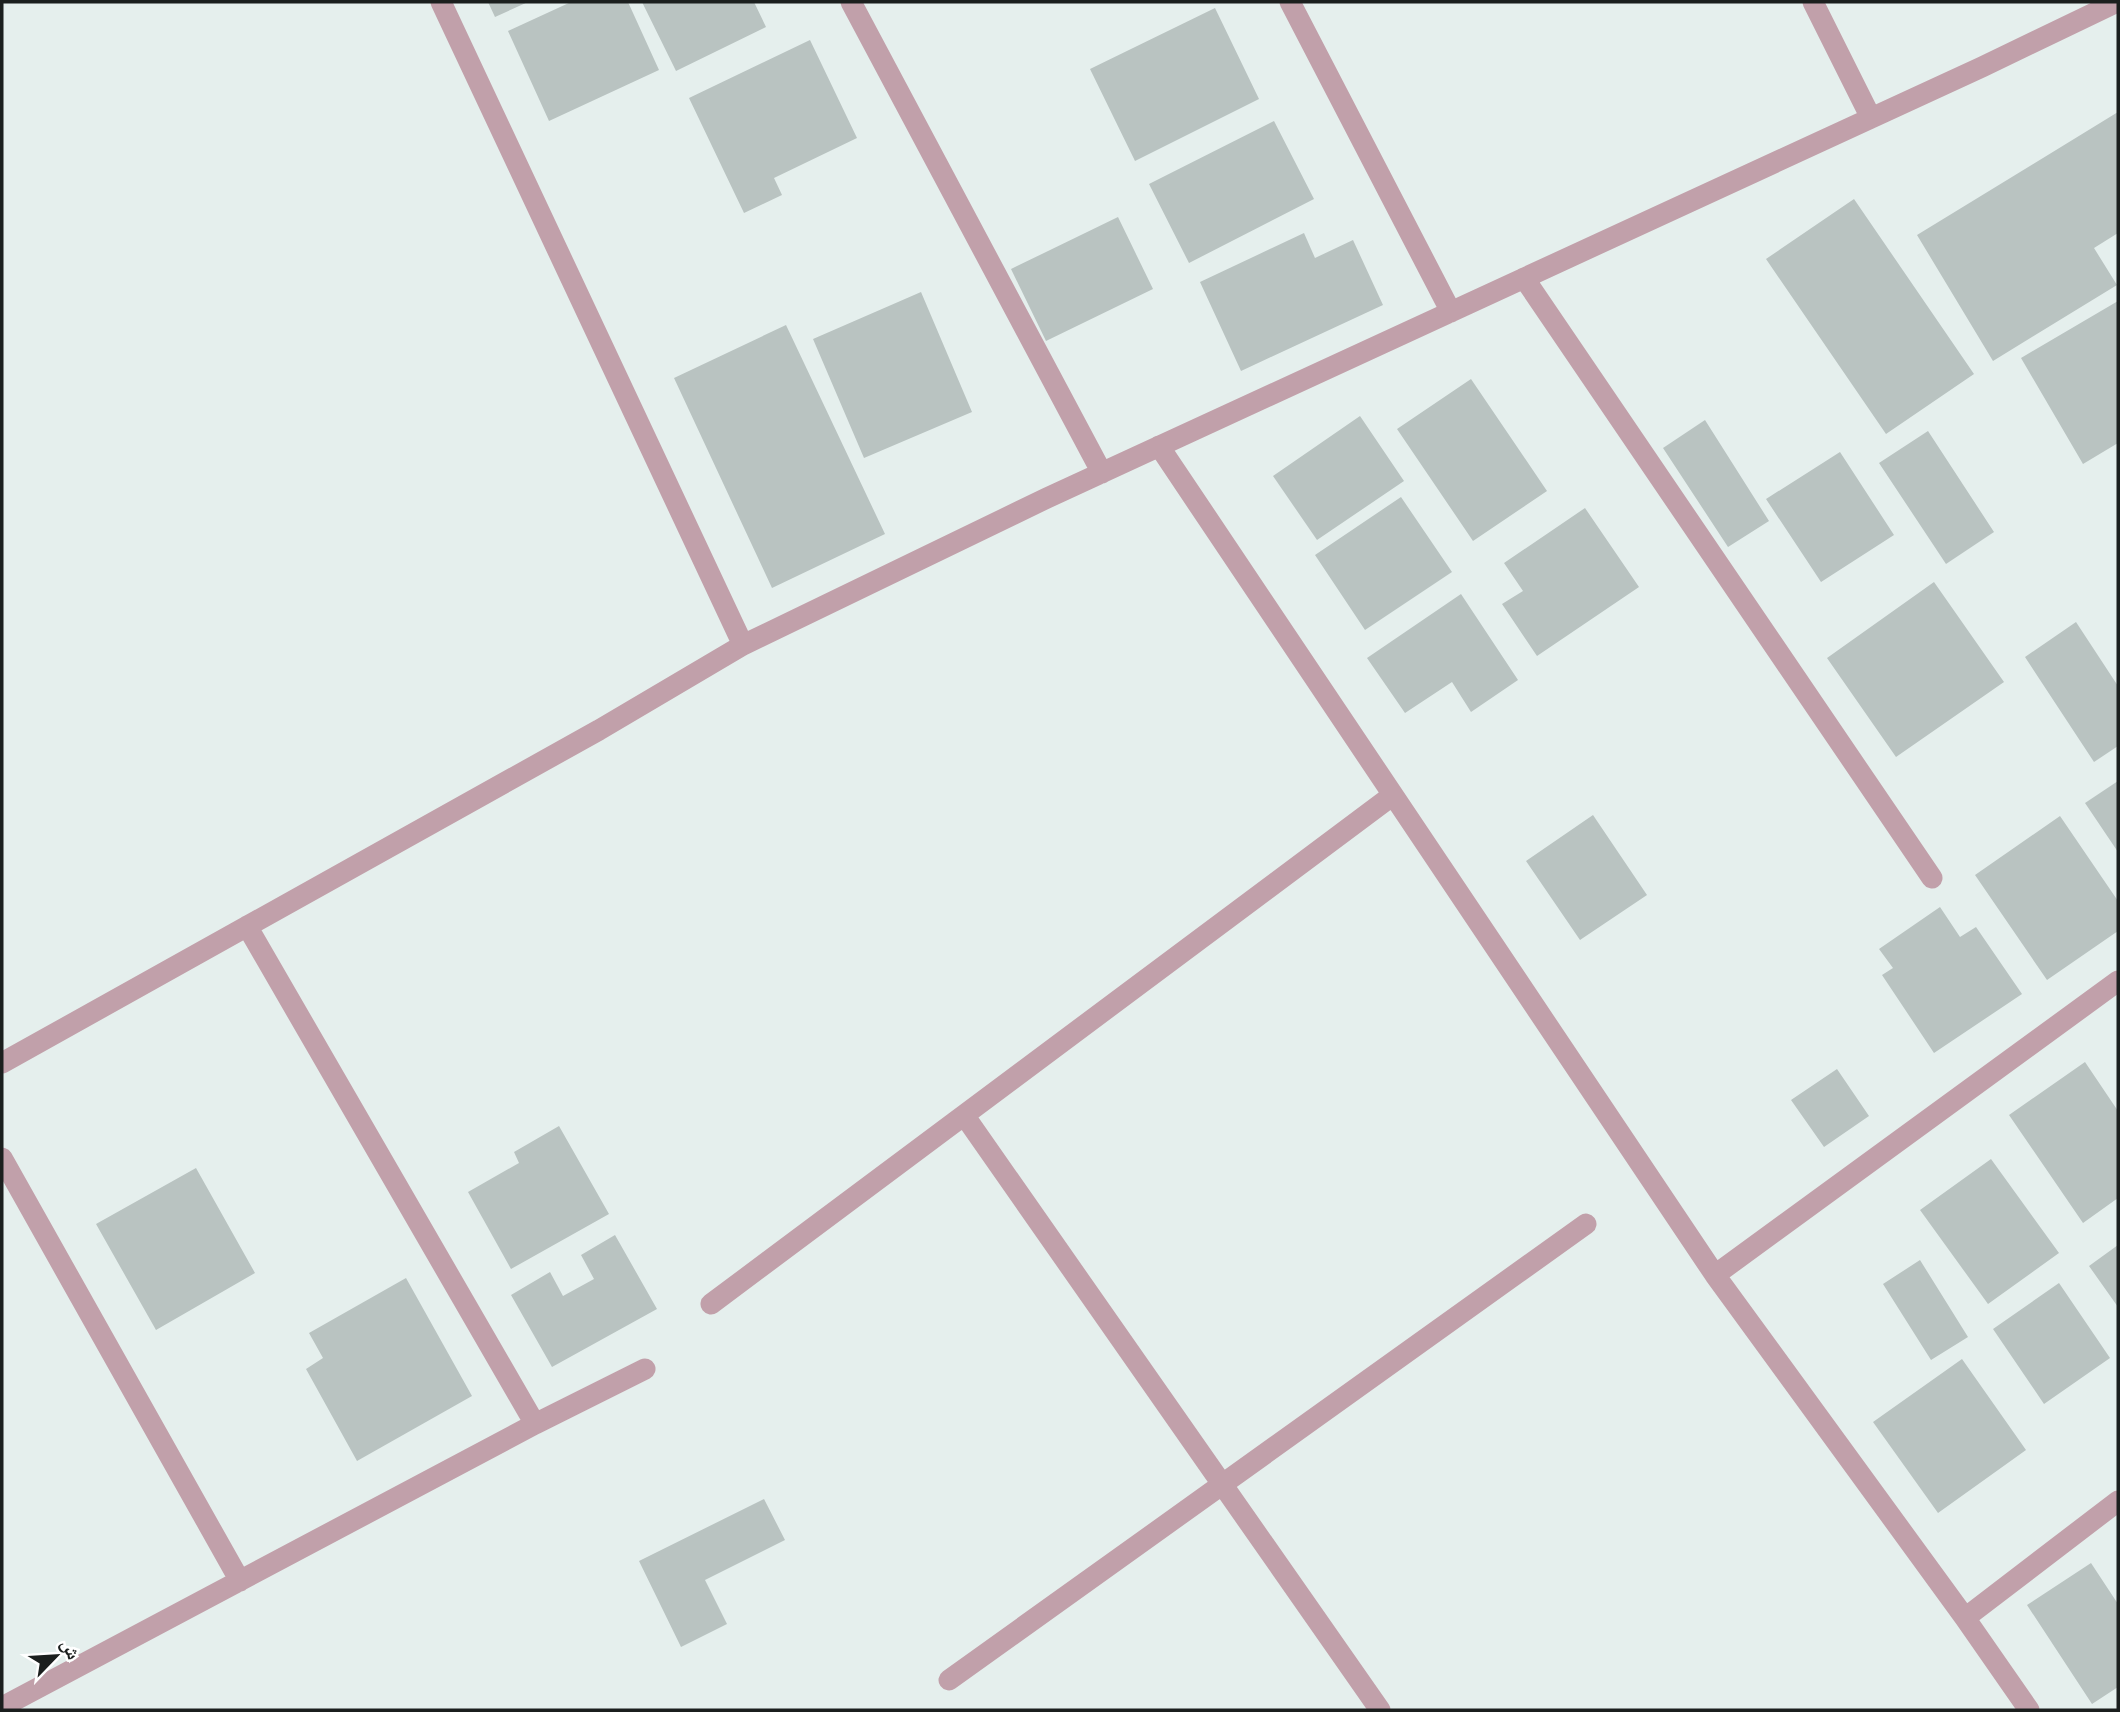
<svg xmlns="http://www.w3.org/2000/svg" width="2120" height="1712" font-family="'Fira Sans Condensed','Noto Naskh Arabic',sans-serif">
<rect width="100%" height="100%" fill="#e5efed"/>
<path fill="#b9c3c1" d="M 488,2 L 528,2 L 495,17 Z
M 571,2 L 628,2 L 659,70 L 549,121 L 508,31 Z
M 642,2 L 754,2 L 766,27 L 676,71 Z
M 1215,8 L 1259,99 L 1135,161 L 1090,69 Z
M 810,40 L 857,138 L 774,178 L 782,195 L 744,213 L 689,98 Z
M 2118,112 L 2118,233 L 2094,248 L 2117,285 L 1993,361 L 1917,235 Z
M 1274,121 L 1314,199 L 1189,263 L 1149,184 Z
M 1854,199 L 1974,374 L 1886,434 L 1766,259 Z
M 1118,217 L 1153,289 L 1046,341 L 1011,269 Z
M 1304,233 L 1315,258 L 1353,240 L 1383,305 L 1241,371 L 1200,282 Z
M 921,292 L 972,412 L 864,458 L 813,339 Z
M 2118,301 L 2118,443 L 2083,464 L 2021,358 Z
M 786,325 L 885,534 L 772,588 L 674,378 Z
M 1471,379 L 1547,491 L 1473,541 L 1397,429 Z
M 1360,416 L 1404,481 L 1317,540 L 1273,476 Z
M 1705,420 L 1769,521 L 1728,547 L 1663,448 Z
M 1928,431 L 1994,532 L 1946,564 L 1879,463 Z
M 1840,452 L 1894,535 L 1821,582 L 1766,499 Z
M 1401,497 L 1452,572 L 1365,630 L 1315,555 Z
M 1585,508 L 1639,587 L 1537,656 L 1502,604 L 1523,591 L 1504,563 Z
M 1934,582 L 2004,682 L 1896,757 L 1827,658 Z
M 1461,594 L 1518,680 L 1471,712 L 1452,682 L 1405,713 L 1367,658 Z
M 2076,622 L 2118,686 L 2118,746 L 2094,762 L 2025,657 Z
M 2118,781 L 2118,852 L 2085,803 Z
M 1593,815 L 1647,895 L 1580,940 L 1526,861 Z
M 2060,816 L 2118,901 L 2118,931 L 2047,980 L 1975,875 Z
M 1940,907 L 1960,937 L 1976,927 L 2022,994 L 1934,1053 L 1882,975 L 1893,968 L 1879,949 Z
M 2085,1062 L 2118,1111 L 2118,1198 L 2083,1223 L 2009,1115 Z
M 1837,1069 L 1869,1116 L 1824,1147 L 1791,1100 Z
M 559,1126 L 609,1214 L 511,1269 L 468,1192 L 519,1163 L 514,1152 Z
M 1991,1159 L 2059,1253 L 1988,1304 L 1920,1210 Z
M 196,1168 L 255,1273 L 156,1330 L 96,1224 Z
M 615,1235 L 657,1309 L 552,1367 L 511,1295 L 550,1272 L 563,1296 L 594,1279 L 581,1255 Z
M 2118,1245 L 2118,1307 L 2089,1266 Z
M 1920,1260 L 1968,1337 L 1931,1360 L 1883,1284 Z
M 406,1278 L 472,1396 L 357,1461 L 306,1369 L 323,1358 L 309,1333 Z
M 2059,1283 L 2110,1358 L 2044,1404 L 1993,1329 Z
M 1962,1359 L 2026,1450 L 1938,1513 L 1873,1422 Z
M 764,1499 L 785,1540 L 705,1580 L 727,1624 L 681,1647 L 639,1561 Z
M 2091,1563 L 2118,1604 L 2118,1687 L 2092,1704 L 2027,1605 Z"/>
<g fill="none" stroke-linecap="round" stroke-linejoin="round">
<path stroke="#c1a0aa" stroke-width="21" d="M 441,2 L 743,645
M 851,2 L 1102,473
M 1290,2 L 1451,312
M 1813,2 L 1871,118
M 1524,278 L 1932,878
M 1159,446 L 1715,1275 L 1965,1618 L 2029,1710
M 247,926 L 535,1424
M 2,1063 L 599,730 L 743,645 L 1047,498 L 1982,67 L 2117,2
M 964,1115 L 1380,1710
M 2,1158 L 240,1581
M 1715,1275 L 2118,981
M 711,1304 L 1393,795
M 1965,1618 L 2118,1501
M 949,1680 L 1586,1224
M 2,1707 L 535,1424 L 645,1369"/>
</g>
<rect width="2120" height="1712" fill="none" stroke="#1b1f1e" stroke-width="7"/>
<g transform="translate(56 1656) rotate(65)" stroke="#ffffff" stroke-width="5" paint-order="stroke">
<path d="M0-5L12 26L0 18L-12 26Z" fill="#1b1f1e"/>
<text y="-10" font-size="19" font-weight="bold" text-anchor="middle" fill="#1b1f1e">ش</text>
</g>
</svg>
